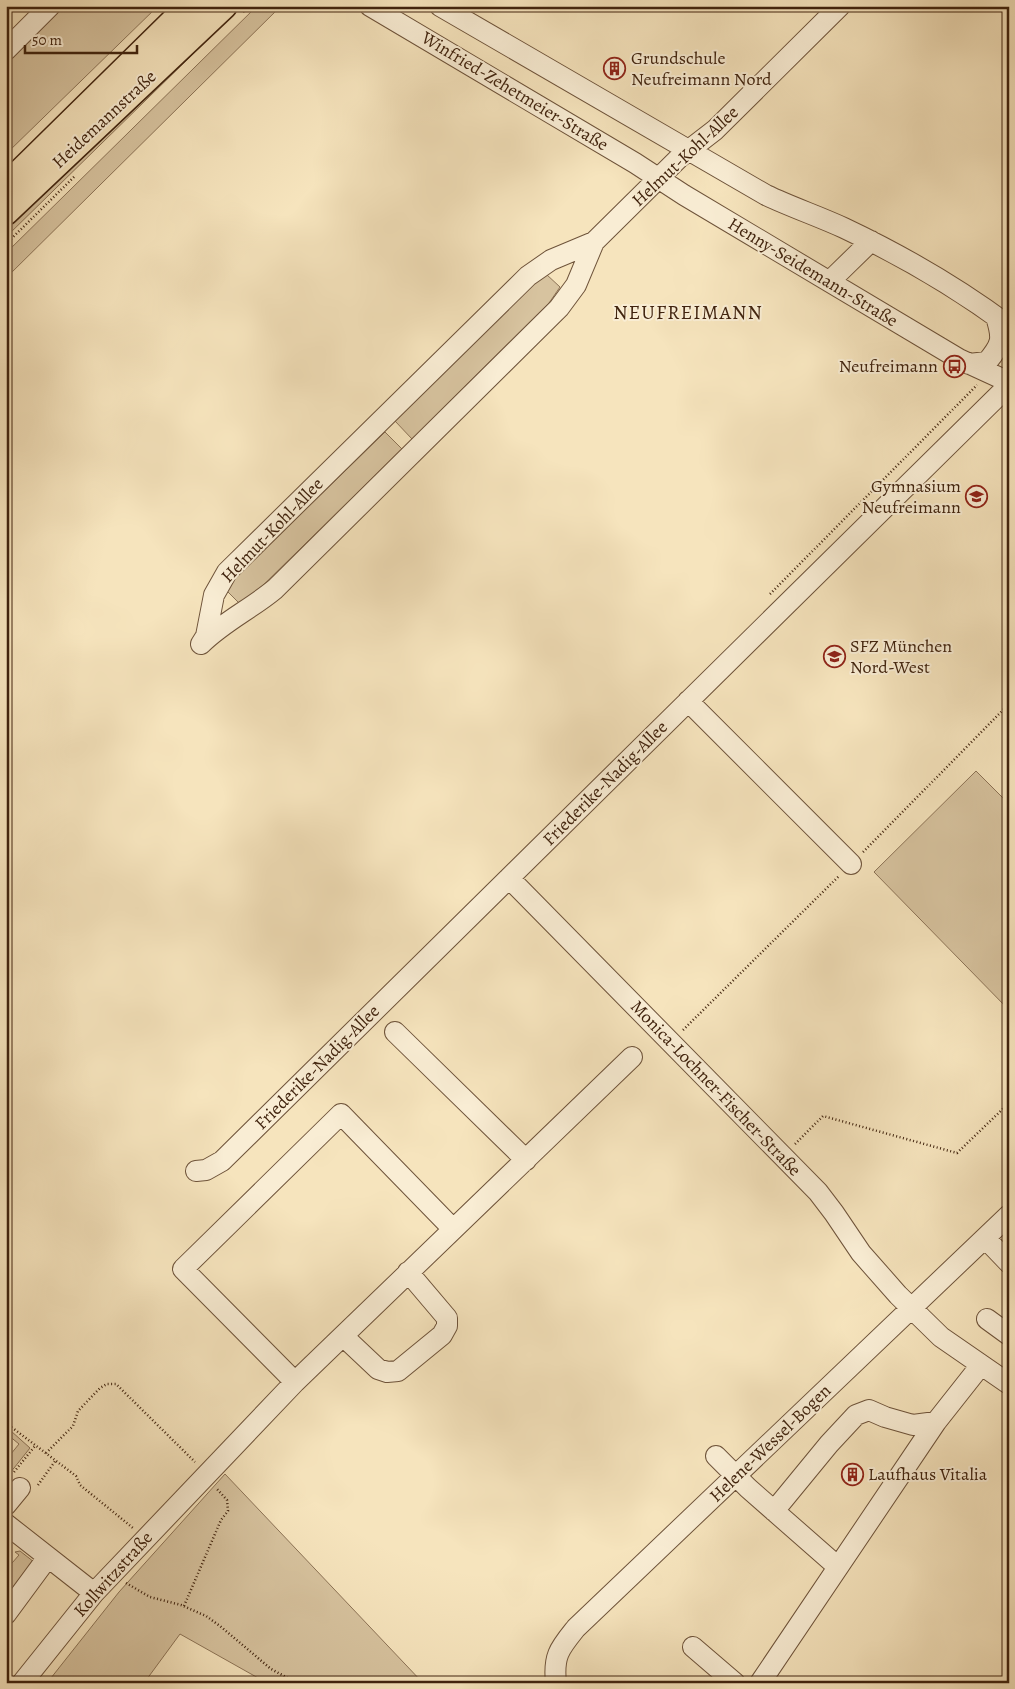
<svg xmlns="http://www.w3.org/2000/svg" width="1015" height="1689" viewBox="0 0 1015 1689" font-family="Alegreya,serif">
  <rect width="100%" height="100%" fill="#f6e4bd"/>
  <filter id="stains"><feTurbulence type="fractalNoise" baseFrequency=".004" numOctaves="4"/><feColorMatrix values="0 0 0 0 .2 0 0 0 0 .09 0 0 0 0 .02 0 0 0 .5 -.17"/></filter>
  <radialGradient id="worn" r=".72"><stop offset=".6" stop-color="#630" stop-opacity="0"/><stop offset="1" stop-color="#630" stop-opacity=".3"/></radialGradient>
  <path fill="#d7c39f" stroke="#8c7356" d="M 62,6 L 158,6 L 6,154 L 6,62 Z
    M 234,6 L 242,6 L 6,237 L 6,224 Z
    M 257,6 L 281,6 L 6,278 L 6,253 Z
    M 546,274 L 560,287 L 549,303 L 412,439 L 395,421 L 533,282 Z
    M 385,432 L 402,449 L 247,601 L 239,603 L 227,591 L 232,581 Z
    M 976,771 L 1009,804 L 1009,1010 L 874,872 Z
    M 11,1431 L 30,1448 L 6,1478 L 6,1460 L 19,1444 L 8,1435 Z
    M 225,1474 L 423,1683 L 267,1683 L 180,1634 L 144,1683 L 47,1683 L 119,1592 Z
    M 20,1551 L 34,1562 L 6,1607 L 6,1570 L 19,1555 L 15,1552 Z"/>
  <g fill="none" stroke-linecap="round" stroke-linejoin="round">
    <defs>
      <path id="minor" d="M 370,6 L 635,163 L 684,195 L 959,359 L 1009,382
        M 440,6 L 766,195 C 791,207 818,216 844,228 C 901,255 958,288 1009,326
        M 6,50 L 50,6
        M 830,281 L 871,241
        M 969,364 L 987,362 C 1002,344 1003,339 996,317
        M 201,644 C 223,622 251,609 275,589 L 559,308 L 576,285 L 594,242 L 680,157 L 715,130 L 840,6
        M 201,644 L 206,636 L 214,595 L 227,572 L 528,276 L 551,260 L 594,242
        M 688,701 L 851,864
        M 509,878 L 818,1192 L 834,1213 L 861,1253 L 898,1295 L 941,1337 L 1009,1384
        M 395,1032 L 526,1160
        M 196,1171 L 206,1170 L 222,1161 L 1009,385
        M 985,1238 L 1009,1263
        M 987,1319 L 1009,1335
        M 343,1336 L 378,1369 L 387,1372 L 398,1371 L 442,1335 L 447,1326 L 447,1318 L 408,1272
        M 295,1382 L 183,1269 L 341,1114 L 453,1229
        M 716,1456 L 748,1488 L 838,1567
        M 6,1505 L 20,1488
        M 774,1511 L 829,1444 L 856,1415 L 869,1410 L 885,1417 L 913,1425 L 936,1422
        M 6,1524 L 94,1593
        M 6,1614 L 48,1557
        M 693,1647 L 735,1683
        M 22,1683 L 94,1593 L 295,1382 L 632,1057
        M 556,1683 C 553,1655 560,1648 576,1628 L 1009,1215
        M 760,1683 L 936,1422 L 981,1365"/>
      <path id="major" d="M 6,186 L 189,6
        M 6,212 L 224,6"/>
    </defs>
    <use href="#minor" stroke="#6e533a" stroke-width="22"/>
    <use href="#major" stroke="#40230e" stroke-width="28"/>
    <path stroke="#40230e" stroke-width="2.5" stroke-dasharray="1 2.5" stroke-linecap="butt" d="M 243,12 L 249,6
      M 6,244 L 75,176
      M 770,594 L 977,385
      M 863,852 L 1009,704
      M 683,1030 L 839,876
      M 795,1144 L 823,1116 L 957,1153 L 1009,1103
      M 6,1423 L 76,1476 L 80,1485 L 133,1528
      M 46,1453 L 73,1426 L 78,1411 L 100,1388 L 107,1384 L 116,1384 L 195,1462
      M 14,1472 L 35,1446
      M 38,1485 L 56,1460
      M 126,1583 L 150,1597 L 181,1605 L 206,1616 L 220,1626 L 271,1669 L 297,1683
      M 184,1606 L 221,1520 L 228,1511 L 227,1500 L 217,1489"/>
    <use href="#minor" stroke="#f9edd4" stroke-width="20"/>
    <use href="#major" stroke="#f6e4bd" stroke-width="25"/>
  </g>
  <defs>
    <symbol id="building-ring" viewBox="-11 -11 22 22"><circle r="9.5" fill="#f9edd4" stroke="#8f2418" stroke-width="1.5"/><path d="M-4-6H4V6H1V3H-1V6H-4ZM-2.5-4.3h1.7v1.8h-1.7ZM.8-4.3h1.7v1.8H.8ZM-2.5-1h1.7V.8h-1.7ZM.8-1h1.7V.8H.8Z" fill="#8f2418"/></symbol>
    <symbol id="bus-ring" viewBox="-11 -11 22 22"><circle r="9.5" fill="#f9edd4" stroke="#8f2418" stroke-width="1.5"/><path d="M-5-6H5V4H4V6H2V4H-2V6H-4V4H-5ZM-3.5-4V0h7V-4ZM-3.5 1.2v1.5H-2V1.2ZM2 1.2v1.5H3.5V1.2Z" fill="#8f2418"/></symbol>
    <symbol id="school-ring" viewBox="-11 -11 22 22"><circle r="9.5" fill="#f9edd4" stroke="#8f2418" stroke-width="1.5"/><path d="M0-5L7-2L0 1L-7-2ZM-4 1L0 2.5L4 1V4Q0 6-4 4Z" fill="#8f2418"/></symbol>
  </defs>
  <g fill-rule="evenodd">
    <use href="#building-ring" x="602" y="56" width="25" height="25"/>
    <use href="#bus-ring" x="942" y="354" width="25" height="25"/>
    <use href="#school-ring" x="964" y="484" width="25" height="25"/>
    <use href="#school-ring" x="822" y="644" width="25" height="25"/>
    <use href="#building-ring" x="840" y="1462" width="25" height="25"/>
  </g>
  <g text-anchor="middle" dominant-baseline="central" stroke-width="4" stroke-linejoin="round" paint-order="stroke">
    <g font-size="18" fill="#40230e" stroke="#f9edd4" text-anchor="start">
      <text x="631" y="58">Grundschule<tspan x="631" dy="21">Neufreimann Nord</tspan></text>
      <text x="938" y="366" text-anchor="end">Neufreimann</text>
      <text x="961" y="486" text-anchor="end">Gymnasium<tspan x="961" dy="21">Neufreimann</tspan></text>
      <text x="850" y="646">SFZ München<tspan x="850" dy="21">Nord-West</tspan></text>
      <text x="868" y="1474">Laufhaus Vitalia</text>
    </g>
    <g font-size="18" fill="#40230e" stroke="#f9edd4">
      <text transform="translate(515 91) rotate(31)">Winfried-Zehetmeier-Straße</text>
      <text transform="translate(104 119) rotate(-43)">Heidemannstraße</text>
      <text transform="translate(685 156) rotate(-43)">Helmut-Kohl-Allee</text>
      <text transform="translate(813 272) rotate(31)">Henny-Seidemann-Straße</text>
      <text transform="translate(272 530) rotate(-46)">Helmut-Kohl-Allee</text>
      <text transform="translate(605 783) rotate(-45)">Friederike-Nadig-Allee</text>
      <text transform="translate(317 1067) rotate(-45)">Friederike-Nadig-Allee</text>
      <text transform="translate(716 1088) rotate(46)">Monica-Lochner-Fischer-Straße</text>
      <text transform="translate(770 1443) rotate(-44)">Helene-Wessel-Bogen</text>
      <text transform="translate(113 1574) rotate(-48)">Kollwitzstraße</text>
    </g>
    <g font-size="20" letter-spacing="1" fill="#40230e" stroke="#f9edd4">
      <text x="688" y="312">NEUFREIMANN</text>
    </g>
  </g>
  <rect width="1015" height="1689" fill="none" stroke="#f6e4bd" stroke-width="25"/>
  <rect x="8" y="8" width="1000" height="1674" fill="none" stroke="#40230e" stroke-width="2.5"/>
  <rect x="12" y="12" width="990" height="1664" fill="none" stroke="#40230e"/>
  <path d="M25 45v8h112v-8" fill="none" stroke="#40230e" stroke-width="2.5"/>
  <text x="32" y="45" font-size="15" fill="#40230e" stroke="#f9edd4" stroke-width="4" paint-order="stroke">50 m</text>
  <rect width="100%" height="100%" filter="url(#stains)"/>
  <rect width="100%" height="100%" fill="url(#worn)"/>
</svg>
